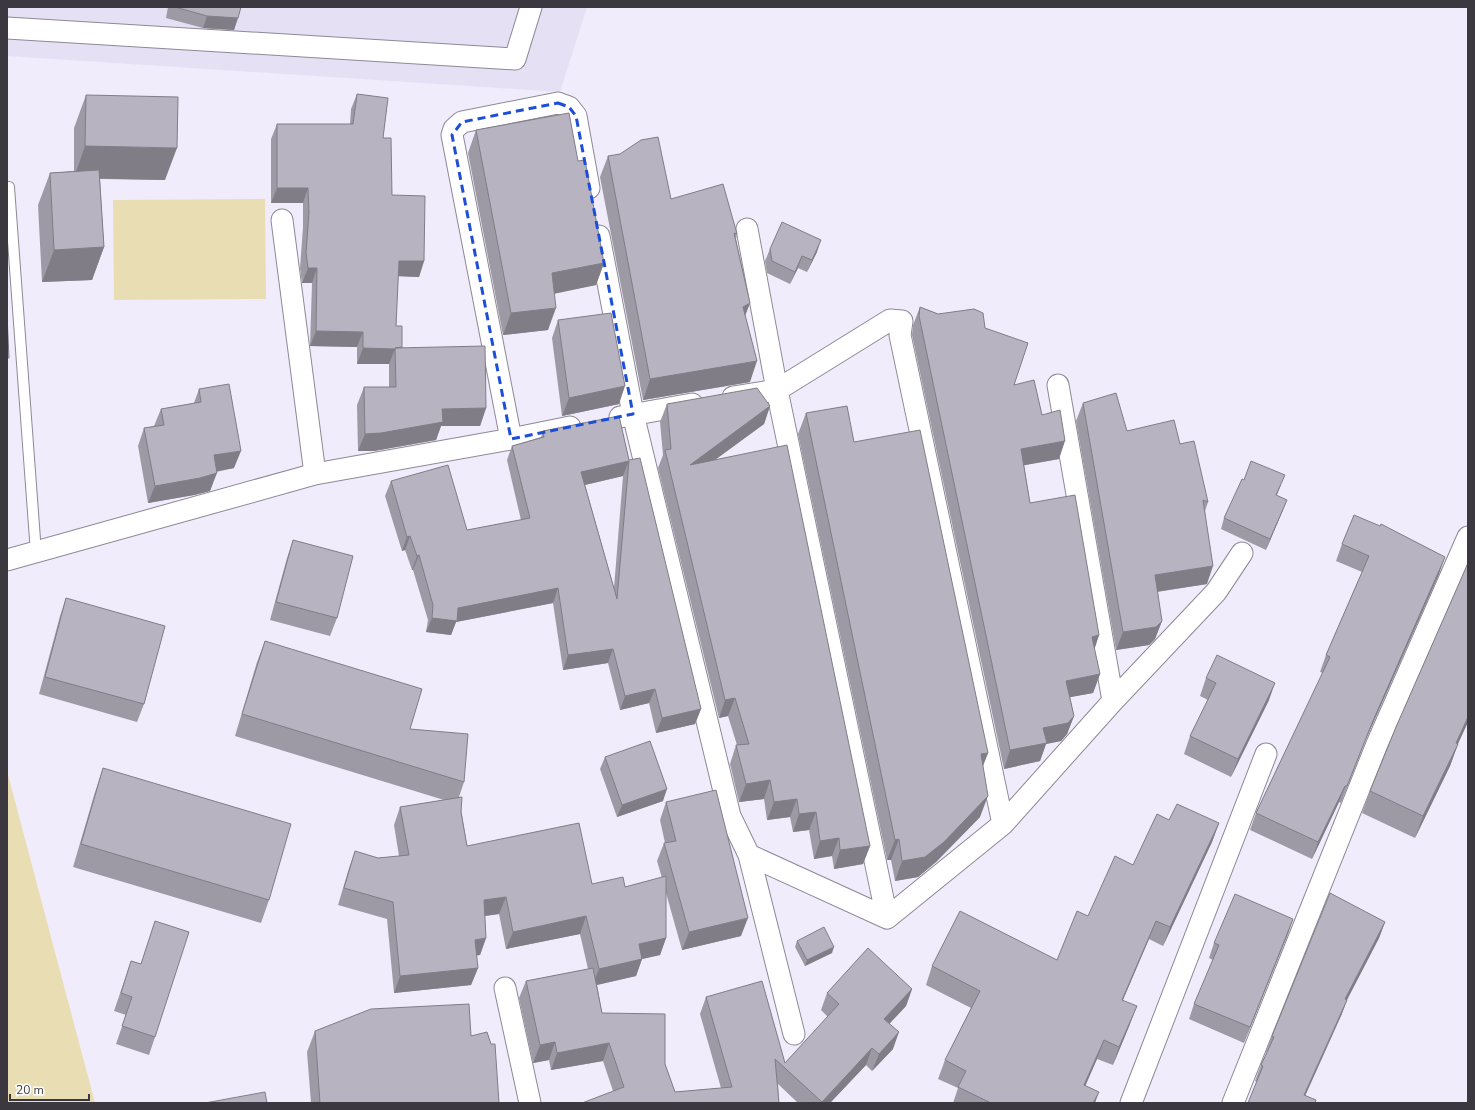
<svg xmlns="http://www.w3.org/2000/svg" width="1475" height="1110" viewBox="0 0 1475 1110" font-family="'Nunito Sans',sans-serif">
  <rect width="100%" height="100%" fill="#f1ecfb"/>
  <path fill="#e6e0f5" d="M 7,7 L 587,7 L 560,92 L 7,56 Z"/>
  <path fill="#e9deb3" d="M 265,199 L 266,299 L 114,300 L 113,200 Z
    M 7,771 L 95,1103 L 7,1103 Z"/>
  <g fill="none" stroke-linecap="round" stroke-linejoin="round">
    <defs>
      <path id="service" d="M 7,187 L 9,187 L 36,553"/>
      <path id="minor" d="M 7,28 L 515,59 L 531,7
        M 282,220 L 315,474
        M 747,229 L 777,390 L 887,918
        M 599,236 L 633,414 L 730,816 L 749,855 L 887,918 L 1003,824 L 1113,701 L 1216,592 L 1242,553
        M 1058,385 L 1113,701
        M 733,397 L 777,390 L 890,320 L 902,321 L 900,335 L 1003,824
        M 620,417 L 692,404
        M 511,439 L 452,135 L 454,129 L 462,122 L 558,103 L 569,107 L 576,116 L 589,188
        M 7,560 L 315,474 L 511,439 L 570,427
        M 749,855 L 794,1034
        M 505,988 L 530,1103
        M 1131,1103 L 1266,754
        M 1233,1103 L 1377,744 L 1468,537"/>
    </defs>
    <use href="#service" stroke="#8d8996" stroke-width="12"/>
    <use href="#minor" stroke="#8d8996" stroke-width="23"/>
    <use href="#service" stroke="#fff" stroke-width="10"/>
    <use href="#minor" stroke="#fff" stroke-width="21"/>
  </g>
  <path fill="#9d9aa6" fill-rule="evenodd" d="M 168,7 L 241,7 L 234,30 L 203,28 L 166,18 Z
    M 357,94 L 383,138 L 392,195 L 424,261 L 419,277 L 398,276 L 396,326 L 402,347 L 486,408 L 480,426 L 441,426 L 436,440 L 374,451 L 358,451 L 357,405 L 364,387 L 389,387 L 389,364 L 357,364 L 357,347 L 310,346 L 312,283 L 302,283 L 300,268 L 303,227 L 303,203 L 271,203 L 271,139 L 277,124 L 350,124 L 351,109 Z
    M 86,95 L 165,180 L 100,179 L 104,247 L 92,280 L 42,282 L 38,205 L 50,173 L 74,171 L 74,128 Z
    M 476,130 L 604,263 L 596,285 L 554,293 L 548,330 L 503,335 L 468,153 Z
    M 608,156 L 671,199 L 737,234 L 736,239 L 750,303 L 745,315 L 750,382 L 643,400 L 600,177 Z
    M 770,249 L 817,252 L 807,272 L 798,268 L 790,284 L 767,273 L 765,261 Z
    M 920,307 L 938,314 L 985,328 L 1014,385 L 1042,415 L 1059,459 L 1024,465 L 1030,503 L 1099,635 L 1094,649 L 1100,674 L 1093,693 L 1070,697 L 1074,716 L 1067,734 L 1061,741 L 1046,744 L 1040,761 L 1004,769 L 912,335 L 913,325 Z
    M 558,320 L 619,404 L 562,416 L 552,338 Z
    M 199,389 L 234,468 L 216,472 L 210,491 L 194,495 L 148,503 L 138,446 L 144,428 L 154,426 L 161,409 L 194,403 Z
    M 1083,403 L 1127,431 L 1180,444 L 1208,502 L 1205,511 L 1207,584 L 1157,592 L 1162,621 L 1155,639 L 1149,645 L 1116,650 L 1076,421 Z
    M 667,404 L 770,406 L 764,424 L 715,460 L 870,846 L 863,864 L 834,869 L 832,856 L 814,859 L 809,830 L 793,832 L 790,817 L 767,820 L 764,799 L 739,802 L 730,764 L 736,745 L 737,745 L 728,716 L 719,718 L 658,468 L 663,455 L 660,422 Z
    M 806,413 L 854,442 L 988,753 L 983,766 L 980,817 L 936,862 L 918,877 L 895,881 L 891,860 L 887,860 L 798,434 Z
    M 543,431 L 629,460 L 701,709 L 695,724 L 656,733 L 649,703 L 620,710 L 608,663 L 563,670 L 553,603 L 456,622 L 451,635 L 426,632 L 428,620 L 413,570 L 412,570 L 405,550 L 402,551 L 385,496 L 391,481 L 467,530 L 521,520 L 507,460 L 512,446 L 541,437 ZM 623,476 L 614,588 L 585,485 Z
    M 1244,480 L 1281,485 L 1277,495 L 1283,510 L 1266,550 L 1221,529 L 1224,518 Z
    M 293,540 L 337,618 L 330,636 L 270,620 L 287,558 Z
    M 1342,544 L 1439,574 L 1366,739 L 1341,803 L 1339,802 L 1312,859 L 1250,830 L 1256,813 L 1323,673 L 1320,672 L 1326,655 L 1362,572 L 1336,561 Z
    M 1468,563 L 1468,722 L 1458,744 L 1450,766 L 1415,838 L 1362,813 L 1370,791 Z
    M 66,598 L 144,704 L 137,722 L 39,694 L 60,616 Z
    M 265,641 L 410,729 L 464,782 L 459,797 L 467,846 L 592,884 L 625,887 L 662,878 L 657,861 L 664,843 L 665,843 L 660,820 L 666,802 L 741,936 L 682,950 L 666,893 L 666,938 L 660,955 L 642,959 L 636,976 L 597,985 L 602,1013 L 665,1064 L 675,1092 L 721,1088 L 700,1014 L 706,997 L 785,1063 L 828,1017 L 821,1010 L 827,993 L 912,989 L 906,1006 L 890,1023 L 893,1049 L 872,1071 L 866,1065 L 830,1103 L 798,1103 L 778,1084 L 779,1103 L 613,1091 L 603,1061 L 551,1070 L 549,1060 L 533,1063 L 519,998 L 526,981 L 588,969 L 580,934 L 506,949 L 499,914 L 485,916 L 486,938 L 480,955 L 476,955 L 478,968 L 471,985 L 394,993 L 387,919 L 338,905 L 349,868 L 355,851 L 378,858 L 399,856 L 394,825 L 400,807 L 444,800 L 235,736 L 257,662 Z
    M 1206,678 L 1269,700 L 1231,777 L 1184,754 L 1190,736 L 1208,700 L 1200,696 Z
    M 605,757 L 663,801 L 617,817 L 600,769 Z
    M 103,768 L 269,900 L 261,923 L 73,867 L 95,792 Z
    M 1169,820 L 1219,823 L 1212,842 L 1163,946 L 1149,939 L 1123,1000 L 1130,1024 L 1113,1065 L 1097,1059 L 1085,1085 L 1095,1103 L 953,1103 L 958,1088 L 938,1079 L 945,1060 L 971,1008 L 926,985 L 932,966 L 1057,960 L 1088,916 L 1133,865 Z
    M 1293,919 L 1244,1043 L 1189,1019 L 1194,1004 L 1213,960 L 1209,958 L 1214,943 Z
    M 155,921 L 155,1037 L 149,1055 L 116,1044 L 126,1015 L 114,1011 L 131,961 L 141,964 Z
    M 1385,922 L 1379,938 L 1347,1000 L 1341,1016 L 1257,1082 L 1255,1081 L 1261,1065 L 1267,1052 L 1266,1052 L 1272,1036 Z
    M 797,941 L 832,953 L 805,966 L 795,947 Z
    M 315,1031 L 471,1036 L 499,1103 L 311,1103 L 307,1052 Z"/>
  <path fill="#807d87" d="M 207,16 L 238,18 L 234,30 L 203,28 Z
    M 85,146 L 177,148 L 165,180 L 74,178 Z
    M 277,188 L 308,188 L 303,203 L 271,203 Z
    M 821,240 L 817,252 L 807,272 L 812,260 Z
    M 104,247 L 92,280 L 42,282 L 54,250 Z
    M 802,256 L 798,268 L 790,284 L 795,272 Z
    M 399,261 L 424,261 L 419,277 L 393,276 Z
    M 604,263 L 596,285 L 544,296 L 552,273 Z
    M 308,268 L 317,268 L 312,283 L 302,283 Z
    M 750,303 L 742,324 L 743,307 Z
    M 556,308 L 548,330 L 503,335 L 511,313 Z
    M 316,331 L 363,332 L 357,347 L 310,346 Z
    M 363,348 L 395,349 L 389,364 L 357,364 Z
    M 757,361 L 750,382 L 643,400 L 650,379 Z
    M 625,386 L 619,404 L 562,416 L 569,398 Z
    M 770,406 L 764,424 L 683,483 L 690,465 Z
    M 486,408 L 480,426 L 441,426 L 436,440 L 374,451 L 358,451 L 365,434 L 442,409 Z
    M 1065,441 L 1059,459 L 1015,467 L 1021,449 Z
    M 241,451 L 234,468 L 207,473 L 214,455 Z
    M 629,461 L 623,476 L 576,487 L 581,472 Z
    M 217,473 L 210,491 L 194,495 L 148,503 L 155,486 Z
    M 1287,500 L 1283,510 L 1266,550 L 1270,539 Z
    M 410,536 L 405,550 L 402,551 L 407,537 Z
    M 419,555 L 413,570 L 412,570 L 417,556 Z
    M 1445,557 L 1439,574 L 1366,739 L 1341,803 L 1372,723 Z
    M 1213,566 L 1207,584 L 1148,593 L 1155,575 Z
    M 558,588 L 553,603 L 456,622 L 451,635 L 426,632 L 432,618 L 458,608 Z
    M 1162,621 L 1155,639 L 1149,645 L 1116,650 L 1123,632 Z
    M 1099,635 L 1093,654 L 1092,637 Z
    M 613,649 L 608,663 L 563,670 L 568,655 Z
    M 1100,674 L 1093,693 L 1060,699 L 1066,681 Z
    M 1275,683 L 1269,700 L 1231,777 L 1238,759 Z
    M 655,689 L 649,703 L 620,710 L 625,696 Z
    M 735,698 L 728,716 L 719,718 L 725,700 Z
    M 701,709 L 695,724 L 656,733 L 662,718 Z
    M 1074,716 L 1067,734 L 1061,741 L 1046,744 L 1040,761 L 1004,769 L 1010,750 L 1043,728 Z
    M 1468,717 L 1468,722 L 1448,765 L 1456,743 Z
    M 1458,744 L 1450,766 L 1415,838 L 1423,816 Z
    M 988,753 L 980,773 L 981,754 Z
    M 770,780 L 764,799 L 739,802 L 746,784 Z
    M 1345,786 L 1339,802 L 1312,859 L 1318,842 Z
    M 667,789 L 663,801 L 617,817 L 622,805 Z
    M 988,796 L 980,817 L 936,862 L 918,877 L 895,881 L 902,861 Z
    M 797,799 L 790,817 L 767,820 L 774,802 Z
    M 816,812 L 809,830 L 793,832 L 799,814 Z
    M 1219,823 L 1212,842 L 1163,946 L 1170,927 Z
    M 839,838 L 832,856 L 814,859 L 820,841 Z
    M 899,839 L 891,860 L 887,860 L 895,840 Z
    M 870,846 L 863,864 L 834,869 L 840,850 Z
    M 506,897 L 499,914 L 477,917 L 484,900 Z
    M 586,916 L 580,934 L 506,949 L 513,932 Z
    M 748,918 L 741,936 L 682,950 L 689,932 Z
    M 1293,919 L 1288,934 L 1244,1043 L 1250,1027 Z
    M 1156,921 L 1149,939 L 1115,1018 L 1122,1000 Z
    M 1385,922 L 1379,938 L 1339,1015 L 1345,999 Z
    M 486,938 L 480,955 L 469,957 L 475,940 Z
    M 666,938 L 660,955 L 642,959 L 636,976 L 592,986 L 599,969 L 639,944 Z
    M 834,947 L 832,953 L 805,966 L 807,960 Z
    M 478,968 L 471,985 L 394,993 L 400,976 Z
    M 912,989 L 906,1006 L 878,1036 L 884,1019 Z
    M 1347,1000 L 1341,1016 L 1302,1103 L 1304,1095 Z
    M 1137,1006 L 1130,1024 L 1113,1065 L 1119,1047 Z
    M 899,1032 L 893,1049 L 872,1071 L 879,1054 Z
    M 1104,1040 L 1097,1059 L 1078,1103 L 1084,1085 Z
    M 555,1042 L 549,1060 L 533,1063 L 540,1045 Z
    M 609,1043 L 603,1061 L 551,1070 L 557,1053 Z
    M 872,1048 L 866,1065 L 830,1103 L 821,1103 Z
    M 1099,1092 L 1095,1103 L 1093,1103 Z"/>
  <path fill="#b7b3c1" stroke="#807d87" fill-rule="evenodd" d="M 175,7 L 241,7 L 238,18 L 207,16 Z
    M 357,94 L 388,98 L 383,138 L 391,138 L 392,195 L 425,196 L 424,261 L 399,261 L 396,326 L 402,326 L 402,347 L 395,348 L 395,349 L 363,348 L 363,332 L 316,331 L 317,268 L 308,268 L 306,253 L 309,212 L 308,188 L 277,188 L 277,124 L 353,124 Z
    M 86,95 L 178,97 L 177,148 L 85,146 Z
    M 569,113 L 578,161 L 585,160 L 604,263 L 552,273 L 556,308 L 511,313 L 476,130 Z
    M 658,137 L 671,199 L 723,184 L 737,234 L 734,233 L 750,303 L 743,307 L 757,361 L 650,379 L 608,156 L 620,154 L 641,140 Z
    M 99,170 L 104,247 L 54,250 L 50,173 Z
    M 782,222 L 821,240 L 812,260 L 802,256 L 795,272 L 772,261 L 770,249 Z
    M 920,307 L 938,314 L 974,309 L 983,313 L 985,328 L 1028,343 L 1014,385 L 1034,380 L 1042,415 L 1060,410 L 1065,441 L 1021,449 L 1030,503 L 1075,495 L 1099,635 L 1092,637 L 1100,674 L 1066,681 L 1074,716 L 1068,723 L 1043,728 L 1047,743 L 1010,750 L 919,316 Z
    M 611,313 L 625,386 L 569,398 L 558,320 Z
    M 7,315 L 9,358 L 7,358 Z
    M 485,346 L 486,408 L 442,409 L 443,422 L 381,433 L 365,434 L 364,387 L 396,387 L 395,348 Z
    M 229,384 L 241,451 L 214,455 L 217,473 L 200,478 L 155,486 L 144,428 L 164,425 L 161,409 L 201,402 L 199,389 Z
    M 757,388 L 770,406 L 690,465 L 787,445 L 870,846 L 840,850 L 839,838 L 820,841 L 816,812 L 799,814 L 797,799 L 774,802 L 770,780 L 746,784 L 736,745 L 749,744 L 735,698 L 725,700 L 665,450 L 671,449 L 667,404 Z
    M 1116,393 L 1127,431 L 1174,420 L 1180,444 L 1194,441 L 1208,502 L 1203,500 L 1213,566 L 1155,575 L 1162,621 L 1156,627 L 1123,632 L 1083,403 Z
    M 847,406 L 854,442 L 920,430 L 988,753 L 981,754 L 988,796 L 944,842 L 925,857 L 902,861 L 899,839 L 895,840 L 806,413 Z
    M 619,416 L 629,460 L 640,458 L 701,709 L 662,718 L 655,689 L 625,696 L 613,649 L 568,655 L 558,588 L 458,608 L 457,621 L 432,618 L 433,605 L 419,555 L 417,556 L 410,536 L 407,537 L 391,481 L 448,465 L 467,530 L 530,518 L 512,446 L 544,437 L 543,431 ZM 629,461 L 617,599 L 581,472 Z
    M 1251,461 L 1285,475 L 1276,495 L 1287,500 L 1270,539 L 1224,518 L 1242,479 L 1244,480 Z
    M 1354,515 L 1380,526 L 1381,524 L 1445,557 L 1372,723 L 1347,786 L 1345,786 L 1318,842 L 1256,813 L 1330,657 L 1326,655 L 1369,556 L 1342,544 Z
    M 293,540 L 353,556 L 337,618 L 276,602 Z
    M 1468,563 L 1468,717 L 1456,743 L 1458,744 L 1423,816 L 1370,791 L 1396,727 Z
    M 66,598 L 165,626 L 144,704 L 45,677 Z
    M 265,641 L 422,689 L 410,729 L 468,734 L 464,782 L 242,714 Z
    M 1217,655 L 1275,683 L 1238,759 L 1190,736 L 1216,683 L 1206,678 Z
    M 650,741 L 667,789 L 622,805 L 605,757 Z
    M 103,768 L 291,824 L 269,900 L 81,844 Z
    M 716,790 L 748,918 L 689,932 L 664,843 L 676,841 L 666,802 Z
    M 462,797 L 461,812 L 467,846 L 579,823 L 592,884 L 623,877 L 625,887 L 666,876 L 666,938 L 639,944 L 642,959 L 599,969 L 586,916 L 513,932 L 506,897 L 484,900 L 486,938 L 475,940 L 478,968 L 400,976 L 393,902 L 344,888 L 355,851 L 378,858 L 409,855 L 400,807 Z
    M 1177,804 L 1219,823 L 1170,927 L 1156,921 L 1122,1000 L 1137,1006 L 1119,1047 L 1104,1040 L 1084,1085 L 1099,1092 L 1093,1103 L 991,1103 L 958,1087 L 966,1071 L 945,1060 L 980,991 L 932,966 L 960,911 L 1057,960 L 1077,911 L 1088,916 L 1115,856 L 1133,865 L 1157,814 L 1169,820 Z
    M 1330,893 L 1385,922 L 1345,999 L 1347,1000 L 1304,1095 L 1316,1100 L 1315,1103 L 1248,1103 L 1263,1066 L 1261,1065 L 1274,1037 L 1272,1036 Z
    M 1235,894 L 1293,919 L 1250,1027 L 1194,1004 L 1219,945 L 1214,943 Z
    M 155,921 L 189,932 L 155,1037 L 122,1026 L 132,997 L 121,993 L 131,961 L 141,964 Z
    M 824,927 L 834,947 L 807,960 L 797,941 Z
    M 868,948 L 912,989 L 884,1019 L 899,1032 L 879,1054 L 872,1048 L 822,1102 L 775,1059 L 779,1103 L 582,1103 L 624,1087 L 609,1043 L 557,1053 L 555,1042 L 540,1045 L 526,981 L 593,968 L 602,1013 L 665,1014 L 665,1064 L 675,1092 L 732,1087 L 706,997 L 762,981 L 785,1063 L 839,1004 L 827,993 Z
    M 469,1004 L 471,1036 L 487,1032 L 491,1044 L 495,1044 L 499,1103 L 320,1103 L 315,1031 L 371,1009 Z
    M 265,1092 L 267,1103 L 205,1103 Z"/>
  <path fill="none" stroke="#1d4ed8" stroke-width="3" stroke-dasharray="8 5" stroke-linejoin="round" d="M 558,103 L 569,107 L 576,116 L 633,414 L 511,439 L 452,135 L 462,122 Z"/>
  <rect width="1475" height="1110" fill="none" stroke="#3b393f" stroke-width="16"/>
  <path d="M10 1094v6h79v-6" fill="none" stroke="#3b393f" stroke-width="2"/>
  <text x="16" y="1094" font-size="12" fill="#3b393f" stroke="#ffffff" stroke-width="3" paint-order="stroke">20 m</text>
</svg>
